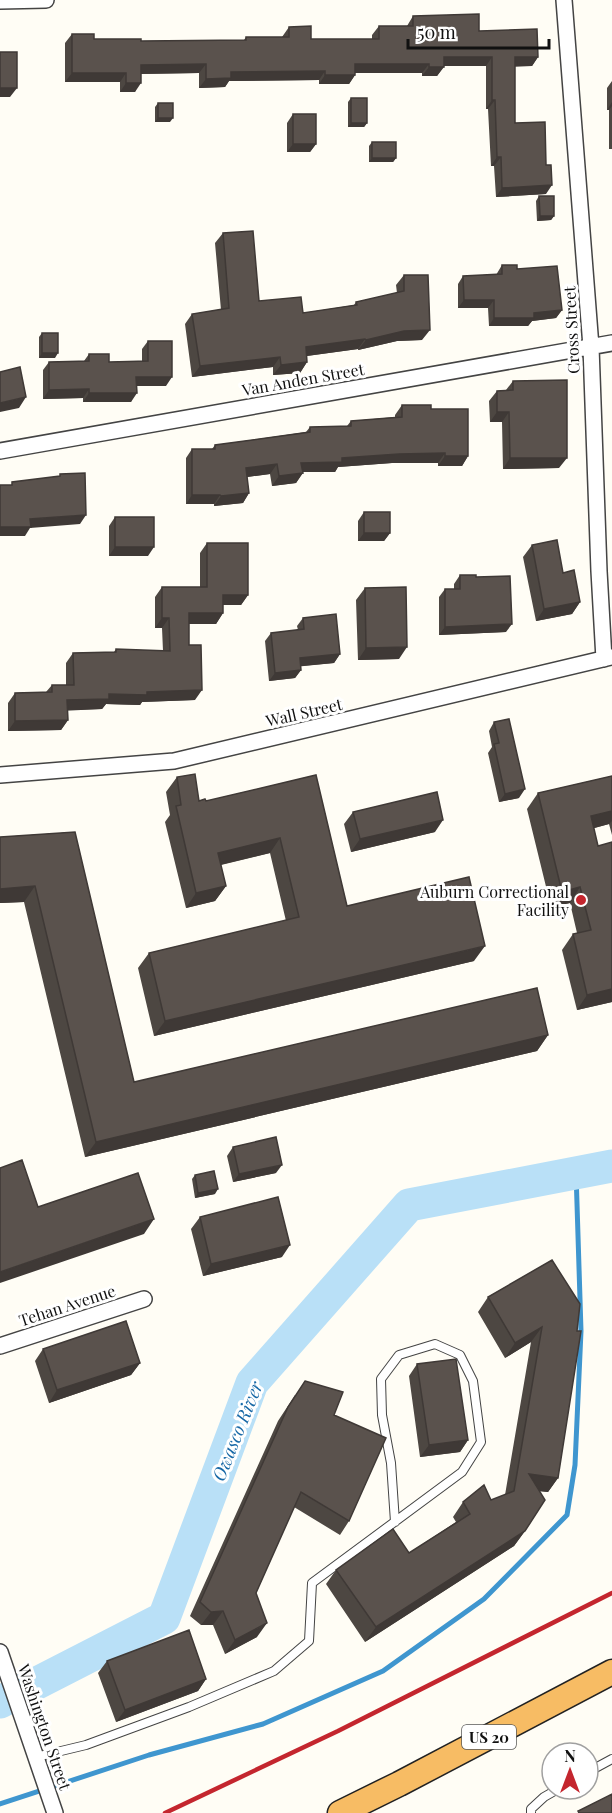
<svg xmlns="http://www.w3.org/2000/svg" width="612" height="1813" viewBox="0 0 612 1813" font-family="'Playfair Display',serif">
  <rect width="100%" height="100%" fill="#fffdf5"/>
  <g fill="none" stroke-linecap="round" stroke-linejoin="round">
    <path stroke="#3f96cf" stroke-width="5" d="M 0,1804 L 149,1755 L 263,1724 L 383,1671 L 484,1599 L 567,1515 L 575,1465 L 581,1331 L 576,1172"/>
    <path stroke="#b9e0f7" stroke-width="33" d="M 0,1702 L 164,1618 L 252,1383 L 409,1205 L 612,1166"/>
    <defs>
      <path id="service" d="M 36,1757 L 86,1745 L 189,1707 L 274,1671 L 309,1641 L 312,1583 L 462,1472 L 481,1442 L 473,1381 L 460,1355 L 435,1344 L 399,1355 L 381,1379 L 382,1415 L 391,1463 L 395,1522
        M 588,1772 L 612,1759
        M 531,1813 L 531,1809 L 544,1797 L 558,1789"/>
      <path id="minor" d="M 564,0 L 591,347 L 599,571 L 604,659
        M 0,1 L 46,0
        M 0,451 L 612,343
        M 0,775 L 174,761 L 611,657
        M 0,1346 L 144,1299
        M 0,1652 L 55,1813"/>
      <path id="trunk" d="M 340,1813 L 399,1784 L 612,1672"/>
    </defs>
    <use href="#service" stroke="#444" stroke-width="10"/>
    <use href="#minor" stroke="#444" stroke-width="18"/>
    <use href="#trunk" stroke="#222" stroke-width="27"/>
    <use href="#service" stroke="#fff" stroke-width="8"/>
    <use href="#minor" stroke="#fff" stroke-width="15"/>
    <use href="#trunk" stroke="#f7bc64" stroke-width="24"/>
    <path stroke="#c4262e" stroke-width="4.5" d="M 165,1813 L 338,1731 L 612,1593"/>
  </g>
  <path fill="#4d4742" d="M 413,16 L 479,31 L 538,57 L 532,66 L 515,66 L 515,123 L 546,194 L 496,197 L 494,166 L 491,166 L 488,109 L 486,109 L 486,66 L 444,66 L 437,76 L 422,76 L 422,73 L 355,73 L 355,75 L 349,84 L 319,84 L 319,80 L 229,81 L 225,87 L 199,88 L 199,73 L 141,74 L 135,92 L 120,92 L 120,82 L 65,82 L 65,43 L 72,34 L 94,39 L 141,41 L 244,40 L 246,37 L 282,37 L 289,27 L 311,39 L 372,39 L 372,35 L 379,26 L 407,26 Z
    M 612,81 L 612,149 L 609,149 L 609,110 L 607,110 L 607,88 Z
    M 351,98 L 367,123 L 364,127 L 348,127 L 348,102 Z
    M 158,103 L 170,122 L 155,122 L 155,107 Z
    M 293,114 L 316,144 L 310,152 L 287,152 L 287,123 Z
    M 372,142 L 396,158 L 393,162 L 369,162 L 369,146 Z
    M 539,196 L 554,216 L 551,220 L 537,221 L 536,201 Z
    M 223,233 L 259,301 L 303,313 L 354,305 L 356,302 L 397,293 L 396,285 L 404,275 L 422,340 L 397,341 L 358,350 L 358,349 L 307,356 L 307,362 L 300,373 L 273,375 L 273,367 L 192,377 L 185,324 L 192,314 L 221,310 L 215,243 Z
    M 502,265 L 517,269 L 562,310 L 556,318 L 532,321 L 528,326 L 489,326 L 488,308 L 458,308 L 458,284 L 463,276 L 496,275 Z
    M 42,333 L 55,358 L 39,358 L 39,337 Z
    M 148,341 L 166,386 L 137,386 L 131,402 L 83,402 L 83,398 L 43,399 L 43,370 L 49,362 L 84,361 L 89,354 L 109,362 L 142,361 L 142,349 Z
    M 513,381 L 559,468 L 503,469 L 502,422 L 490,422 L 489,401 L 497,391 L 506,390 Z
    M 402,405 L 431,409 L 468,456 L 462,466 L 438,466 L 438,463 L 392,463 L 338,467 L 335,472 L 303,472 L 296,483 L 272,486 L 270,474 L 247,477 L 249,493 L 243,503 L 214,506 L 214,504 L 186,504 L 186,458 L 192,449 L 212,449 L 215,445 L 306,432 L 310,427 L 347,426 L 351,421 L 395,417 L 395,415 Z
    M 364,512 L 390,533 L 384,541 L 358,541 L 358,521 Z
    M 115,517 L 148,556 L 109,556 L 109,526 Z
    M 207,543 L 248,595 L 241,605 L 223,605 L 223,613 L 216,624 L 189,624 L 189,645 L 195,700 L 142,702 L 140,705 L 106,704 L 102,709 L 68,710 L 68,720 L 61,730 L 8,731 L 8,703 L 15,693 L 46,692 L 52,685 L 66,685 L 66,663 L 73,653 L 114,652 L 116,649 L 163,651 L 162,628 L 155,628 L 155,597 L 162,587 L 200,587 L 200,553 Z
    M 532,545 L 563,573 L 580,602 L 572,614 L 536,621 L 523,557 Z
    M 460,575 L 476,577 L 506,632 L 439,635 L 439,597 L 445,589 L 454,589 L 454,584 Z
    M 365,588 L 399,659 L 358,660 L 356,600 Z
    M 303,618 L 340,654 L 334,663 L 301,666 L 301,670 L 295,678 L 269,681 L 265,641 L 271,633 L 298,630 L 297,626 Z
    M 494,722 L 519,798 L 499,802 L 488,753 L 492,747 L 489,731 Z
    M 316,775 L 347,906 L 474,961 L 154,1036 L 138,968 L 149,953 L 286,921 L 270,853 L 221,865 L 226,886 L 215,901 L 186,908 L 165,822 L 170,815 L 166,792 L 177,777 L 199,801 L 206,801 Z
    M 612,776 L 612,835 L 609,824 L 594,828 L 612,1002 L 577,1010 L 562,950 L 573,934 L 577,933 L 570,903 L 551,907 L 527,809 L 538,793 Z
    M 353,812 L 435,832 L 351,852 L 344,824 Z
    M 75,832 L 134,1082 L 548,1035 L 537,1051 L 85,1157 L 24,902 L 0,903 L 0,837 Z
    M 233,1147 L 276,1173 L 233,1182 L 227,1156 Z
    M 195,1175 L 215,1194 L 195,1198 L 192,1179 Z
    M 200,1217 L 282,1257 L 203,1276 L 191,1229 Z
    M 552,1260 L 558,1478 L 548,1492 L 539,1491 L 525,1531 L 514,1546 L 365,1642 L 326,1584 L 336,1570 L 409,1553 L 456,1522 L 453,1517 L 463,1502 L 491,1500 L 505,1495 L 531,1342 L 505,1358 L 478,1312 L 488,1297 Z
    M 43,1349 L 140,1363 L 131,1375 L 49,1403 L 35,1361 Z
    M 417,1364 L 468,1440 L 460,1452 L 420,1457 L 409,1376 Z
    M 295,1395 L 334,1415 L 349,1521 L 340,1535 L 294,1507 L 256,1593 L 257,1637 L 225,1654 L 213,1625 L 201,1625 L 190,1616 L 278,1421 Z
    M 107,1661 L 206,1679 L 198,1691 L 116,1722 L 98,1673 Z"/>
  <path fill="#3f3936" d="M 444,57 L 492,57 L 486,66 L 437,66 Z
    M 515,57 L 538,57 L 532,66 L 509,67 Z
    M 206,64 L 199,73 L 135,74 L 141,65 Z
    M 355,64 L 429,64 L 422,73 L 349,73 Z
    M 429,67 L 444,67 L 437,76 L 422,76 Z
    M 325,71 L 319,80 L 229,81 L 225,87 L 199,88 L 206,79 L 231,72 Z
    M 72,73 L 126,73 L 120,82 L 65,82 Z
    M 325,75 L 355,75 L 349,84 L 319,84 Z
    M 126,83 L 141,83 L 135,92 L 120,92 Z
    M 0,88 L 17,88 L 10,97 L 0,97 Z
    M 492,100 L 495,100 L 488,109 L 486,109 Z
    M 612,102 L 612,106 L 609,110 L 607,110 Z
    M 158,118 L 173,118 L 170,122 L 155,122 Z
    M 351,123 L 367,123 L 364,127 L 348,127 Z
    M 293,144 L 316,144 L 310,152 L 287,152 Z
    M 497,157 L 501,157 L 494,166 L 491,166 Z
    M 372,158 L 396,158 L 393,162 L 369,162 Z
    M 552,185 L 546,194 L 496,197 L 502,188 Z
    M 540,216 L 554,216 L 551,220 L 537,221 Z
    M 464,300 L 494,300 L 488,308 L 458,308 Z
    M 562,310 L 556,318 L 532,321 L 528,326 L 489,326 L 494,318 Z
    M 430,330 L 422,340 L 397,341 L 358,350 L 366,340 L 404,331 Z
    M 365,339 L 358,349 L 299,357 L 306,347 Z
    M 42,353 L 58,353 L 55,358 L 39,358 Z
    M 280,357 L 273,367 L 192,377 L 200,366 Z
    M 307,362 L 300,373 L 273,375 L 281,365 Z
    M 136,377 L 172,377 L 166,386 L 131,386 Z
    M 89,389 L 83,398 L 43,399 L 49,390 Z
    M 89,393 L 137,393 L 131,402 L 83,402 Z
    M 26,397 L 19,408 L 0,412 L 0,403 Z
    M 497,412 L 509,412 L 502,422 L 490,422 Z
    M 445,453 L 438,463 L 392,463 L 338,467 L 335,472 L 294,472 L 301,463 L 342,458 L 399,454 Z
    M 445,456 L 468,456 L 462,466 L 438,466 Z
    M 510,458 L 567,458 L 559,468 L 503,469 Z
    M 277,464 L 270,474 L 240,478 L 246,468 Z
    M 303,473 L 296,483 L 272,486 L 279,476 Z
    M 249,493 L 243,503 L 214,506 L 221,496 Z
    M 192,495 L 220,495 L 214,504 L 186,504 Z
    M 86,515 L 80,524 L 30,528 L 25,536 L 0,536 L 0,527 L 30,519 Z
    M 364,533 L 390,533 L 384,541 L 358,541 Z
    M 115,547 L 154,547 L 148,556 L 109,556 Z
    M 223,595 L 248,595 L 241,605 L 216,605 Z
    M 580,602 L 572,614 L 536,621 L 544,609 Z
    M 189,613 L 223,613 L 216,624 L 182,624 Z
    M 162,618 L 169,618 L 162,628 L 155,628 Z
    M 512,624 L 506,632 L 439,635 L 445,627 Z
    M 407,647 L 399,659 L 358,660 L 366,648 Z
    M 340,654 L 334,663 L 294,667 L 300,658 Z
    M 301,670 L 295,678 L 269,681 L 275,673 Z
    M 202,690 L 195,700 L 142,702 L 140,705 L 106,704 L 102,709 L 60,711 L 67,700 L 109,694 L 147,692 Z
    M 68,720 L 61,730 L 8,731 L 15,721 Z
    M 525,789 L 519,798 L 499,802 L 505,794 Z
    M 612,811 L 612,821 L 609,824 L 580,832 L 591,816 Z
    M 443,820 L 435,832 L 351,852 L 360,839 Z
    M 280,838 L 270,853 L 207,868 L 218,853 Z
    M 35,886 L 24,902 L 0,903 L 0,889 Z
    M 226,886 L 215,901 L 186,908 L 196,893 Z
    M 580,887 L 570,903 L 551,907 L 562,892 Z
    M 485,946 L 474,961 L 154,1036 L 165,1021 Z
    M 612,989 L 612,1002 L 577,1010 L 587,995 Z
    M 548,1035 L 537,1051 L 85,1157 L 96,1142 Z
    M 282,1165 L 276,1173 L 233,1182 L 239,1174 Z
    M 218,1189 L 215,1194 L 195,1198 L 198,1193 Z
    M 154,1219 L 144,1234 L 0,1283 L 0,1272 Z
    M 290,1245 L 282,1257 L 203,1276 L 211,1264 Z
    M 542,1327 L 531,1342 L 505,1358 L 515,1343 Z
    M 140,1363 L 131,1375 L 49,1403 L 57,1390 Z
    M 468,1440 L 460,1452 L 420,1457 L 429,1445 Z
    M 529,1474 L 558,1478 L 548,1492 L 519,1489 Z
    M 525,1531 L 514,1546 L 365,1642 L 376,1627 Z
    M 223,1611 L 213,1625 L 201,1625 L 211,1612 Z
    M 267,1623 L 257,1637 L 225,1654 L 235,1640 Z
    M 206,1679 L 198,1691 L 116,1722 L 125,1710 Z"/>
  <path fill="#5a524d" stroke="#3f3936" stroke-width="1.5" d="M 479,14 L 479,31 L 537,29 L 538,57 L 515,57 L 515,123 L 545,122 L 546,165 L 551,165 L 552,185 L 502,188 L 501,157 L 497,157 L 495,100 L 492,100 L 492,57 L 444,57 L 444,67 L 429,67 L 429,64 L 355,64 L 355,75 L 325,75 L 325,71 L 231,72 L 231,78 L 206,79 L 206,64 L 141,65 L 141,83 L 126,83 L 126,73 L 72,73 L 72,34 L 94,34 L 94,39 L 141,39 L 141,41 L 246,40 L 246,37 L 289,37 L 289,27 L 311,26 L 311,39 L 379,39 L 379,26 L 413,26 L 413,16 Z
    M 0,52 L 17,52 L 17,88 L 0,88 Z
    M 351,98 L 367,98 L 367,123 L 351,123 Z
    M 158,103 L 173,103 L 173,118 L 158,118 Z
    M 293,114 L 316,114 L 316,144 L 293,144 Z
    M 372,142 L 396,142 L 396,158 L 372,158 Z
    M 539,196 L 554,196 L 554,216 L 540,216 Z
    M 253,231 L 259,301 L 301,297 L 303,313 L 357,305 L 356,302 L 404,291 L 404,275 L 428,275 L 430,330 L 404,331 L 366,340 L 365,339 L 306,347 L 307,362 L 281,365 L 280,357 L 200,366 L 192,314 L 229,308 L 223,233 Z
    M 502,265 L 517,265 L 517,269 L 557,266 L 562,310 L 534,313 L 534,318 L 494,318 L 494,300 L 464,300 L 463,276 L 502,274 Z
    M 42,333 L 58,333 L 58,353 L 42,353 Z
    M 148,341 L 172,341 L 172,377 L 136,377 L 137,393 L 89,393 L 89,389 L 49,390 L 49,362 L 89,361 L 89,354 L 109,354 L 109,362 L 148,361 Z
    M 20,367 L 26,397 L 0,403 L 0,372 Z
    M 567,380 L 567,458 L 510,458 L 509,412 L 497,412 L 497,391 L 513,390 L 513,381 Z
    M 402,405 L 431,405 L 431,409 L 468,409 L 468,456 L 445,456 L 445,453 L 399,454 L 342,458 L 342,462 L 301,463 L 303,473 L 279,476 L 277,464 L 246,468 L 249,493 L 221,496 L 220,495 L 192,495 L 192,449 L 215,449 L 215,445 L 310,432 L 310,427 L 351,426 L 351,421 L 402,417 Z
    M 85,473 L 86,515 L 30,519 L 31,527 L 0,527 L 0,485 L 12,485 L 12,482 L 60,476 L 60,474 Z
    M 364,512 L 390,512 L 390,533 L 364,533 Z
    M 115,517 L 154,517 L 154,547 L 115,547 Z
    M 557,540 L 563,573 L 574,570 L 580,602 L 544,609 L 532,545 Z
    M 207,543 L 248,543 L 248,595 L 223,595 L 223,613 L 189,613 L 189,645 L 201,645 L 202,690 L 147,692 L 147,695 L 109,694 L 109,699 L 67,700 L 68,720 L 15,721 L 15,693 L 52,692 L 52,685 L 74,685 L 73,653 L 116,652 L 116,649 L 170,651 L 169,618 L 162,618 L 162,587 L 207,587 Z
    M 460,575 L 476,575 L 476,577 L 510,576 L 512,624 L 445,627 L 445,589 L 460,589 Z
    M 406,587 L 407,647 L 366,648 L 365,588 Z
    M 336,614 L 340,654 L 300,658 L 301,670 L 275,673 L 271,633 L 304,629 L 303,618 Z
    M 509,719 L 525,789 L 505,794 L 494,744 L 499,743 L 494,722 Z
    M 195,774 L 199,801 L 205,799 L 206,801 L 316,775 L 347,906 L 469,877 L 485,946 L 165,1021 L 149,953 L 299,917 L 280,838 L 218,853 L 226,886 L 196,893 L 176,806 L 181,805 L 177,777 Z
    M 612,776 L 612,811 L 591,816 L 598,846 L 612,842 L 612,989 L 587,995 L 573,934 L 591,930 L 580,887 L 562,892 L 538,793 Z
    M 437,792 L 443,820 L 360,839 L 353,812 Z
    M 75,832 L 134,1082 L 537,988 L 548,1035 L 96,1142 L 35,886 L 0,889 L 0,837 Z
    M 276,1137 L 282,1165 L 239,1174 L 233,1147 Z
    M 22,1160 L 38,1207 L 138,1173 L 154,1219 L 0,1272 L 0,1168 Z
    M 214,1171 L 218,1189 L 198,1193 L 195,1175 Z
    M 278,1197 L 290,1245 L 211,1264 L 200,1217 Z
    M 552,1260 L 580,1304 L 577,1331 L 581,1331 L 558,1478 L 529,1474 L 545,1500 L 525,1531 L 376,1627 L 336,1570 L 393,1529 L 409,1553 L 470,1514 L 463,1502 L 484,1485 L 491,1500 L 514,1491 L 542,1327 L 515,1343 L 488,1297 Z
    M 126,1321 L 140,1363 L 57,1390 L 43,1349 Z
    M 456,1359 L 468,1440 L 429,1445 L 417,1364 Z
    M 305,1381 L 343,1392 L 334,1415 L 386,1438 L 349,1521 L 301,1492 L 256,1593 L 267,1623 L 235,1640 L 223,1611 L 211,1612 L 200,1602 L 288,1407 Z
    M 189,1630 L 206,1679 L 125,1710 L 107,1661 Z
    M 612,1794 L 612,1813 L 579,1813 L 578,1811 Z"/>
  <circle fill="#c4262e" stroke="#fff" stroke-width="2" cx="581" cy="900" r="6"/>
  <g text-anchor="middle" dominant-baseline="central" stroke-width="6" stroke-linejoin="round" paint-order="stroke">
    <rect fill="#fff" stroke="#585858" stroke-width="1.5" x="462" y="1725" width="54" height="24" rx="4.5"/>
    <g font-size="15" font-weight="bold" fill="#111">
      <text x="489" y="1737">US 20</text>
    </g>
    <g font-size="16" fill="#111" stroke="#fff">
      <text transform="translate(571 330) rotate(-93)">Cross Street</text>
      <text transform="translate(303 379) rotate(-10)">Van Anden Street</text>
      <text transform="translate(304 712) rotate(-13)">Wall Street</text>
      <text transform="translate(67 1305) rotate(-18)">Tehan Avenue</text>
      <text transform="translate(45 1727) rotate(71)">Washington Street</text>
    </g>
    <g font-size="16" fill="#111" stroke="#fff" text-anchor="end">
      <text x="569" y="891">Auburn Correctional<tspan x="569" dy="18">Facility</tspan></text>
    </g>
    <g font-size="18" font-style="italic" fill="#1768a6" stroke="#fff">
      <text transform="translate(237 1431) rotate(-68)">Owasco River</text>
    </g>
  </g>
  <g transform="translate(570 1771)"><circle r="28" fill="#ffffff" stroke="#a0a0a0" stroke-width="1.5"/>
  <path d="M0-4.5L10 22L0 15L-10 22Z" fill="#c4262e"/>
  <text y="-9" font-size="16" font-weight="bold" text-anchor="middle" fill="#111111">N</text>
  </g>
  <path d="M408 39v9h141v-9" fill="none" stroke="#111111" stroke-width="3"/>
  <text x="417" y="39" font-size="18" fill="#111111" stroke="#ffffff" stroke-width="4.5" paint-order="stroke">50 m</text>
</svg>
